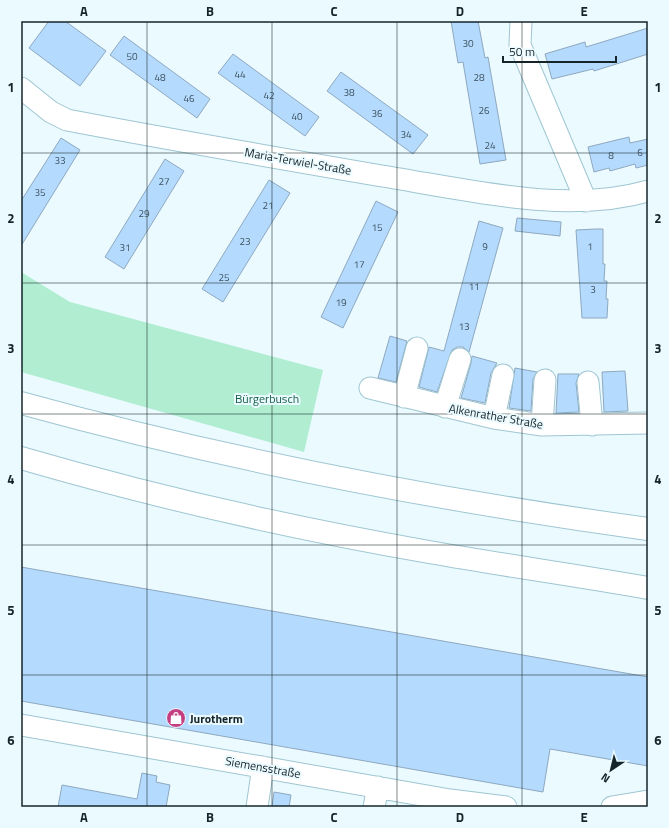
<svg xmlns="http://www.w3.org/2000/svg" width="669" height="828" viewBox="0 0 669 828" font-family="'Titillium Web',sans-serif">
  <rect width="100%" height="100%" fill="#eafaff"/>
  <path fill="#b0edd1" d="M 21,272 L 70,302 L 323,370 L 304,452 L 21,372 Z"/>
  <path fill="#b4dafd" stroke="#8ea8bf" d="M 49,21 L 65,21 L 106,51 L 80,86 L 29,48 Z
    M 451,21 L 478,21 L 485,58 L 488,57 L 506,160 L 480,164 L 463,62 L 458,63 Z
    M 648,28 L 648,54 L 594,71 L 593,69 L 552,79 L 545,54 L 585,42 L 586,47 Z
    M 124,36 L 210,99 L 197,118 L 110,55 Z
    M 233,54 L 319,117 L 305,136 L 218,73 Z
    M 341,72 L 428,135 L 413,154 L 327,91 Z
    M 629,137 L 630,143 L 648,139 L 648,165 L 636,168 L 635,164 L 610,171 L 609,168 L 594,172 L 588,147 Z
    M 61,138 L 80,150 L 21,246 L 21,201 Z
    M 165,159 L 184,171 L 124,269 L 105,257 Z
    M 269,180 L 290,193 L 223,302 L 202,289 Z
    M 376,201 L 398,212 L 343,328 L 321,317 Z
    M 517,218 L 561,222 L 560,236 L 515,231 Z
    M 479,221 L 503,228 L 469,352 L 463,347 L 457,347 L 452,350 L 437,392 L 419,387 L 429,347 L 444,351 Z
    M 596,229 L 603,229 L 603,264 L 605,264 L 604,281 L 607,281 L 606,299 L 608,299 L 607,318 L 582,318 L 576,230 Z
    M 390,336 L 407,341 L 396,382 L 378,378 Z
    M 472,356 L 497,363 L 491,373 L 485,403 L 461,398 L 471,363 Z
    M 515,368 L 537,372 L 533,379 L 531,411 L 509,408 Z
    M 625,371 L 628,411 L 604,412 L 602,372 Z
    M 558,374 L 579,374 L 576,383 L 579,412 L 556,413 Z
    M 21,567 L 648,677 L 648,766 L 550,749 L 543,792 L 21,701 Z
    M 142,773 L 157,776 L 156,782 L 170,785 L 166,807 L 58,807 L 62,785 L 137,799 Z
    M 274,792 L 291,795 L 289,807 L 272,807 Z"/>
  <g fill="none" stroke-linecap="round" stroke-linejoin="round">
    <defs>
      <path id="minor" d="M 521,21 L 520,45 L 586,201
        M 21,88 L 51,112 L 67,120 C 172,140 277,158 382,176 C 465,189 565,215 648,191
        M 588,382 L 592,425
        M 370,388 L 494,418 L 542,425 L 648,423
        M 404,397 L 417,348
        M 445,407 L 460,359
        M 494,418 L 503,375
        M 542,425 L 545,380
        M 21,725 L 450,800 L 506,807
        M 257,807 L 263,767
        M 374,807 L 378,787
        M 612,807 L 648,801"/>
      <path id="highway" d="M 21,403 C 227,460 437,500 648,529
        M 21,458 C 155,497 292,528 429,552 C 502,565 575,575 648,588"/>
    </defs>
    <use href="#minor" stroke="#9fc6d2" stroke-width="23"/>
    <use href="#highway" stroke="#9fc6d2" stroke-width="24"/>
    <use href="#minor" stroke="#fff" stroke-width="21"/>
    <use href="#highway" stroke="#fff" stroke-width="22"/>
  </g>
  <path fill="none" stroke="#152429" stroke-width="1" stroke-opacity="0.55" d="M 147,21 L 147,807M 272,21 L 272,807M 397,21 L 397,807M 522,21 L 522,807M 21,153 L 648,153M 21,283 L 648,283M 21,414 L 648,414M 21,545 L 648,545M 21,675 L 648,675"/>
  <defs>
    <symbol id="shop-disc" viewBox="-11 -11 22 22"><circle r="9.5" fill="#c43f82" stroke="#eafaff"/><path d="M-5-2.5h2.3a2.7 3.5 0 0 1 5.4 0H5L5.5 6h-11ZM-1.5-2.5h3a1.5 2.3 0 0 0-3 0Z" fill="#fff"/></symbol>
  </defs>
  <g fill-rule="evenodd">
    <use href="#shop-disc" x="165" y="707" width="22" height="22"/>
  </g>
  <g text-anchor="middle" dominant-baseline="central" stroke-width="4" stroke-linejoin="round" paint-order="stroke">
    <g font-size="10" fill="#3d525e">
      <text x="468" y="43">30</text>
      <text x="132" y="56">50</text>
      <text x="240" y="74">44</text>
      <text x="160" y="77">48</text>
      <text x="479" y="77">28</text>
      <text x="349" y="92">38</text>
      <text x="269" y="95">42</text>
      <text x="189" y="98">46</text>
      <text x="484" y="110">26</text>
      <text x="377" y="113">36</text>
      <text x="297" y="116">40</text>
      <text x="406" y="134">34</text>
      <text x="490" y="145">24</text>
      <text x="640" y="152">6</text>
      <text x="611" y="155">8</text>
      <text x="60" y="160">33</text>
      <text x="164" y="181">27</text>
      <text x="40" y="192">35</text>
      <text x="268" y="205">21</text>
      <text x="144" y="213">29</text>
      <text x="377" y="227">15</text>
      <text x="245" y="241">23</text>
      <text x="485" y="246">9</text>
      <text x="590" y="246">1</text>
      <text x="125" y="247">31</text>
      <text x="359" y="264">17</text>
      <text x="224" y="277">25</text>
      <text x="474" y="286">11</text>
      <text x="593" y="289">3</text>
      <text x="341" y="302">19</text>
      <text x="464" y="326">13</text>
    </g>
    <g font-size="12" fill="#152429" stroke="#eafaff">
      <text transform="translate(298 161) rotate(10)">Maria-Terwiel-Straße</text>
      <text transform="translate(496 416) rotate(10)">Alkenrather Straße</text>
      <text transform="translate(263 767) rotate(10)">Siemensstraße</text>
    </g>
    <g font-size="12" fill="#175e45" stroke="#eafaff">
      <text x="267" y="398">Bürgerbusch</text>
    </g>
    <g font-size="12" font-weight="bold" fill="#152429" stroke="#eafaff" text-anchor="start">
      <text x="190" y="718">Jurotherm</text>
    </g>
  </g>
  <rect width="669" height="828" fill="none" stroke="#eafaff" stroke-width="44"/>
  <g transform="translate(611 770) rotate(215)" stroke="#eafaff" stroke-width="3" paint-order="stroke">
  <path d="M0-3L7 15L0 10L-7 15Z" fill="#152429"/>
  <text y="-6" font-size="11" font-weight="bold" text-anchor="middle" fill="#152429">N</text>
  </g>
  <path d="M503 56v6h113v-6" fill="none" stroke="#152429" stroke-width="2"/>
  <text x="509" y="56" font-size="12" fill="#152429" stroke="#eafaff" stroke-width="3" paint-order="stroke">50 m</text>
  <rect x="22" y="22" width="625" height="784" fill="none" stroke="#152429" stroke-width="1.5"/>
  <g font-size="13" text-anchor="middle" font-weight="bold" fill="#152429">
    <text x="84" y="16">A</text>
    <text x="210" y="16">B</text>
    <text x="334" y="16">C</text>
    <text x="460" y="16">D</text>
    <text x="584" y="16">E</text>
    <text x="11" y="92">1</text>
    <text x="658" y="92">1</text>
    <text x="11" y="223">2</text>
    <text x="658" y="223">2</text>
    <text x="11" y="353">3</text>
    <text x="658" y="353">3</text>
    <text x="11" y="484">4</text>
    <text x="658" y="484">4</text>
    <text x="11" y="615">5</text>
    <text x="658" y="615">5</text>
    <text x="11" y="745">6</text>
    <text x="658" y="745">6</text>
    <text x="84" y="822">A</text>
    <text x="210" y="822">B</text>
    <text x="334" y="822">C</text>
    <text x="460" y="822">D</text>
    <text x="584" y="822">E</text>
  </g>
</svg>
